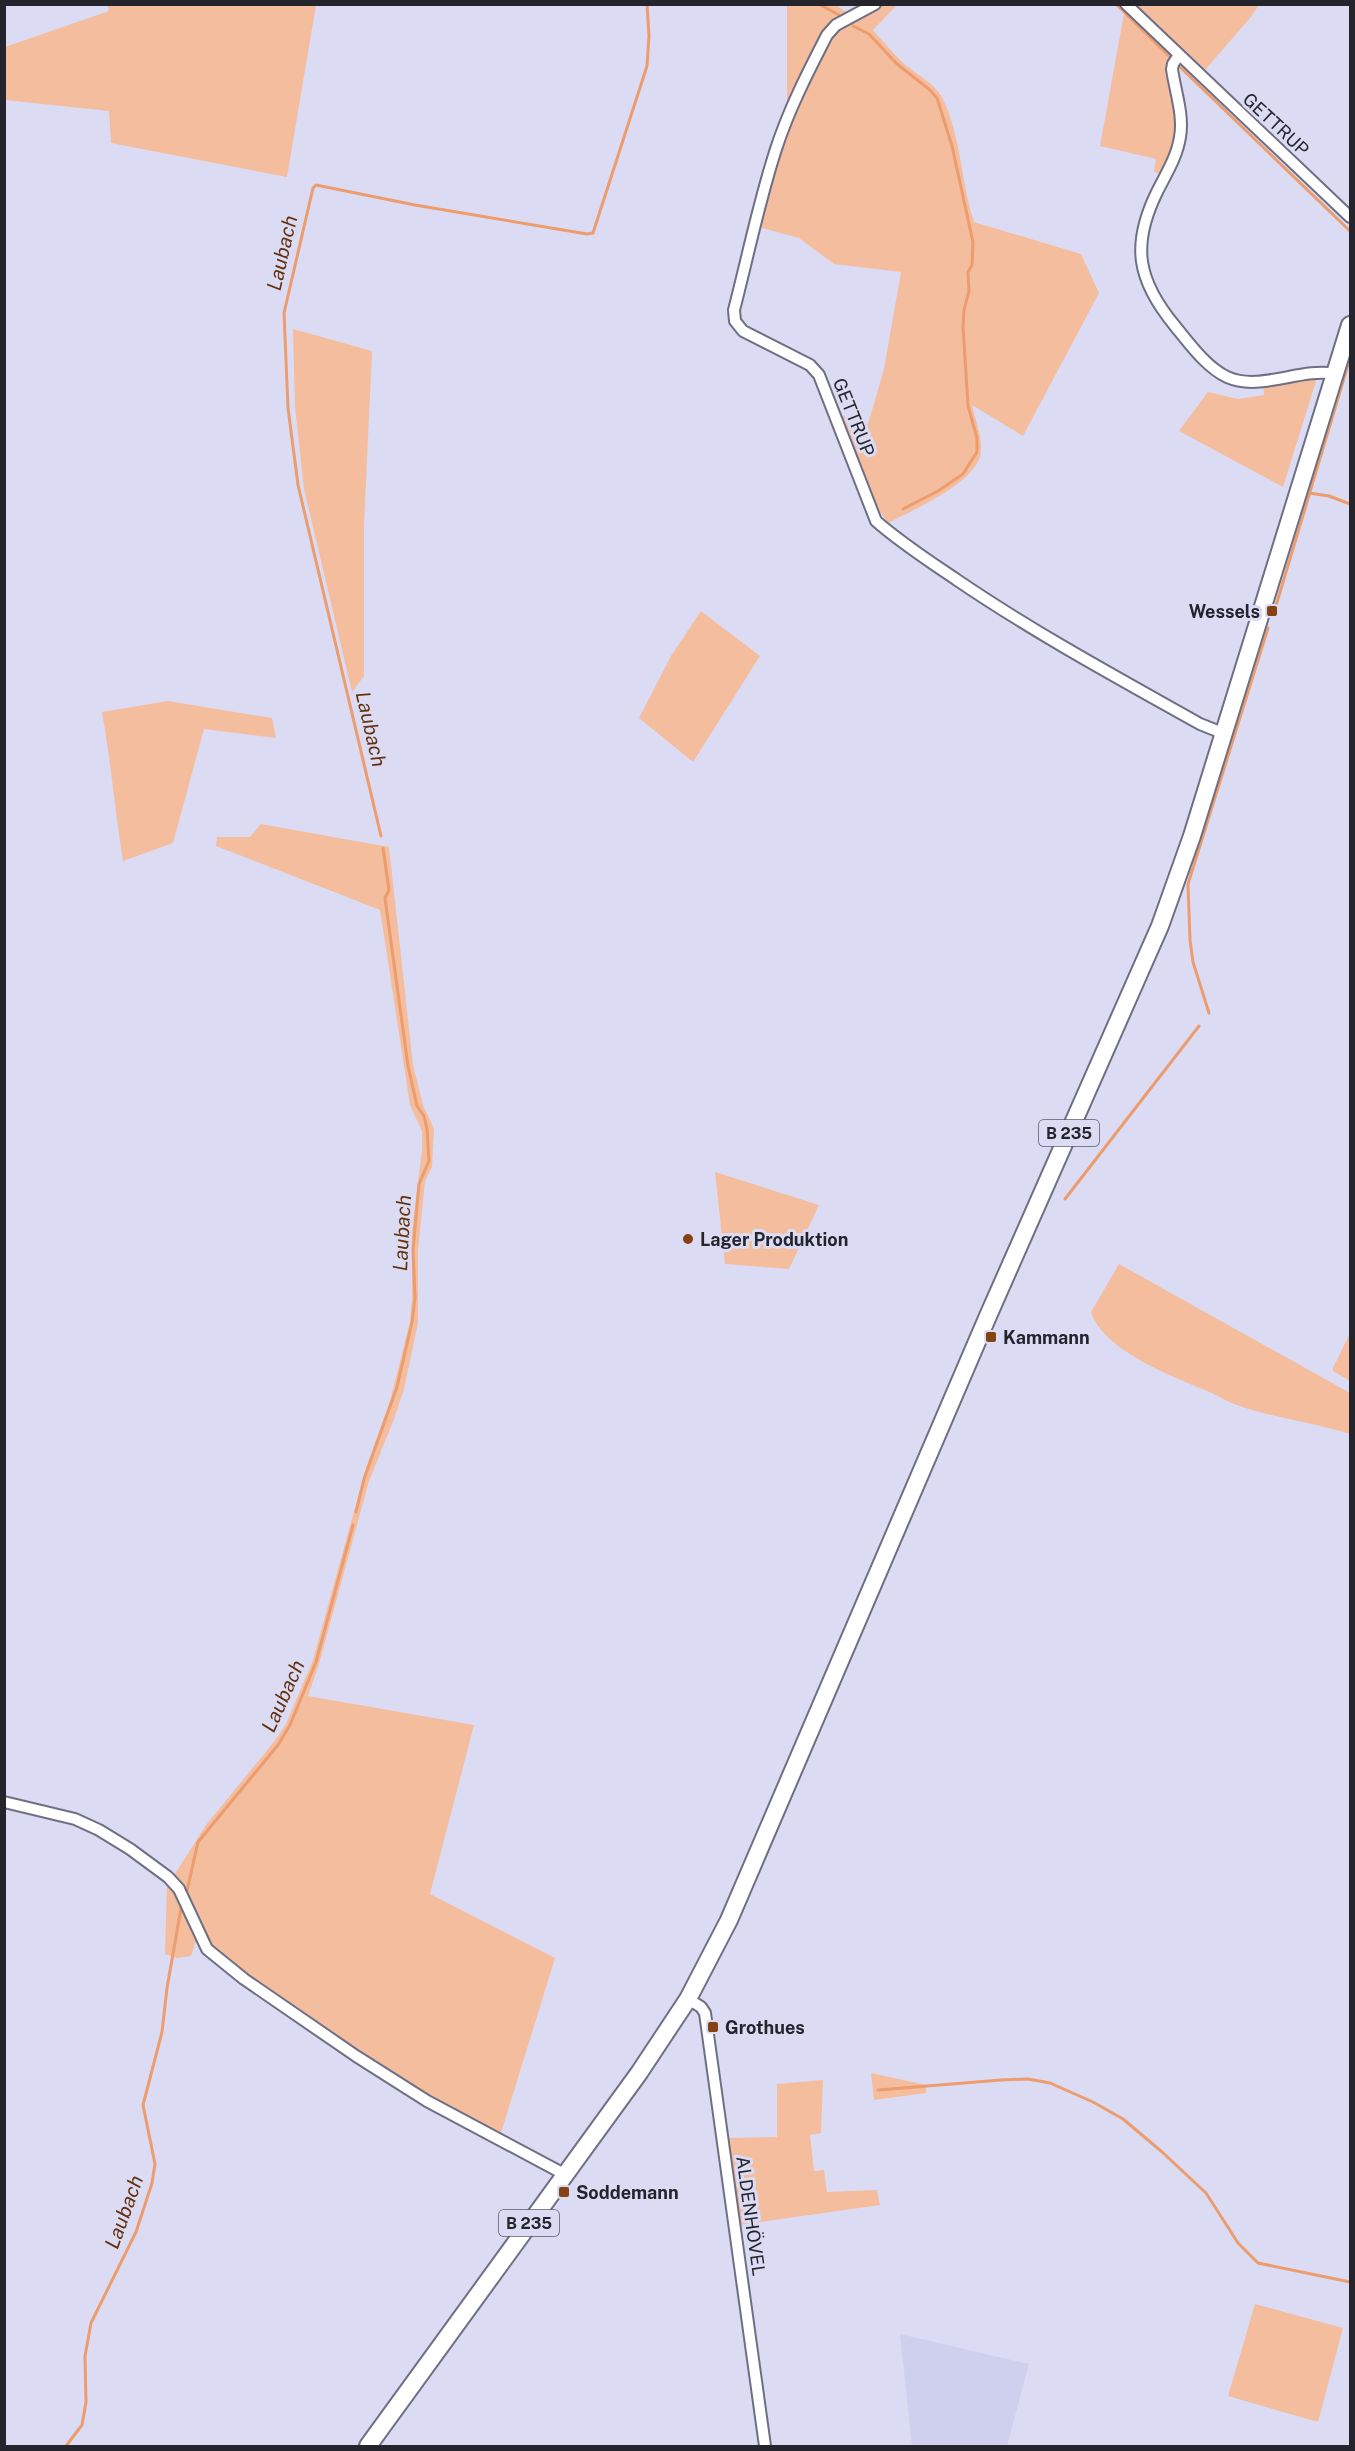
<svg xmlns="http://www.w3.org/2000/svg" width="1355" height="2451" viewBox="0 0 1355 2451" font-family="'Public Sans',sans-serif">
  <rect width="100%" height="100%" fill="#dbdcf4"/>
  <path fill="#ced0ee" d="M 900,2334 L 1029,2364 L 1007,2446 L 912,2446 Z"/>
  <path fill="#f4bd9e" d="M 107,5 L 316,5 L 287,177 L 111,143 L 109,111 L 5,100 L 5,47 L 109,11 Z
    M 787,5 L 836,5 L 849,14 L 834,22 L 789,109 L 787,106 Z
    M 881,5 L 897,5 L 873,30 C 882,40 891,51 901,61 C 914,73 933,82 942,97 C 961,135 961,182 974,222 L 1081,254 L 1099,293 L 1023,436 L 972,405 C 975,420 982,435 981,451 C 980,482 912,510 888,523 L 877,507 L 837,414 L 868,424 L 884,369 L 901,272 L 834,264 L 799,238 L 758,227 L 793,113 L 829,37 L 839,27 Z
    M 1137,5 L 1259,5 L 1250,18 L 1205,70 Z
    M 1125,8 L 1173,56 L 1179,127 L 1164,174 L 1154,172 L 1156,159 L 1100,146 Z
    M 293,329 L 372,351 L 364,526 L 364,676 L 352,692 L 304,489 L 295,407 Z
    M 1317,378 L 1283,487 L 1179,431 L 1208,392 L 1238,399 L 1264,395 L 1263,383 Z
    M 701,611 L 760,656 L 693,762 L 639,718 L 671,656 Z
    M 168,701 L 272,718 L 276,738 L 204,729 L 173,843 L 123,861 C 115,812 111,762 102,712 Z
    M 261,824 L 389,847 L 413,1065 L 423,1105 L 434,1129 L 432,1167 L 425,1181 L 418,1251 L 418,1323 L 404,1389 L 394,1419 L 369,1481 L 319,1664 L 308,1696 L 474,1725 L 430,1894 L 555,1958 L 501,2133 L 428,2098 L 284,2004 L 210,1947 L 173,1877 L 206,1825 L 273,1743 L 286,1724 L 313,1660 L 366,1468 L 390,1401 L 410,1322 L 412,1298 L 412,1231 L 422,1150 L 422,1131 L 410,1105 L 380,910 L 216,846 L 217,837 L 250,837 Z
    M 715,1172 L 819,1205 L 789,1269 L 725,1264 Z
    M 1119,1264 L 1350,1393 L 1350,1434 C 1313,1422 1271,1418 1234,1404 C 1224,1400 1215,1394 1205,1390 C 1171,1376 1103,1350 1091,1312 Z
    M 1350,1333 L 1350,1381 L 1333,1371 L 1333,1368 Z
    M 167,1882 L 177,1891 L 197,1938 L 191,1956 L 177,1958 L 165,1954 Z
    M 871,2073 L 926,2085 L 926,2093 L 874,2100 Z
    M 823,2080 L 821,2133 L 810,2135 L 814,2171 L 824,2170 L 827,2192 L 877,2190 L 880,2205 L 739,2225 L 727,2138 L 777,2137 L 777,2084 Z
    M 1255,2304 L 1343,2328 L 1318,2422 L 1228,2396 Z"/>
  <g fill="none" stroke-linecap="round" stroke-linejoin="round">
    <path stroke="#ec9c6d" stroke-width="3" d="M 819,4 L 839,15
      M 1116,4 L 1169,56
      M 853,26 L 869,34 L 897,64 L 930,90 L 937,98 L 952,146 L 973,242 L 972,265 L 968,272 L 969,291 L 964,310 L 963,326 L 968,406 L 977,438 L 977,452 L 963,474 L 938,491 L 903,509
      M 1178,65 L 1350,231
      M 1309,493 L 1329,496 L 1350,504
      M 1275,609 L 1350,358
      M 381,836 L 298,485 L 288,408 L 284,313 L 313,188 L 316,185 L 415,205 L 587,234 L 593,233 L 647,66 L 649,36 L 647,4
      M 1209,1013 L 1193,962 L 1190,940 L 1188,884 L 1268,628
      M 1065,1199 L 1199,1026
      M 356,1512 L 364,1479 L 397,1387 L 412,1322 L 415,1298 L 413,1250 L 419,1184 L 429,1161 L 427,1129 L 424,1116 L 417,1106 L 408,1066 L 385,898 L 389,890 L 383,848
      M 187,1891 L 198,1842 L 278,1745 L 290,1725 L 316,1662 L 353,1525
      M 878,2090 L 1001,2080 L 1028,2079 L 1050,2083 L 1093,2102 L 1123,2119 L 1161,2151 L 1206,2193 L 1238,2243 L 1258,2263 L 1350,2282
      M 66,2446 L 82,2425 L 86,2402 L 85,2356 L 91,2323 L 136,2232 L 152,2183 L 155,2164 L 143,2105 L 162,2032 L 167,1988 L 181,1908"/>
    <defs>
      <path id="minor" d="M 875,4 L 836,25 L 827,35 C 808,72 789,109 776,149 C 759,201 748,256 734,310 L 735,321 L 743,331 L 810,365 L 819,375 L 876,521 C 901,543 929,561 957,580 C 1035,633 1118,678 1200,724 L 1225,734
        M 1126,4 L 1350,217
        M 1179,55 L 1173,64 L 1172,69 C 1175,91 1184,115 1180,137 C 1177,157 1166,174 1157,192 C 1131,245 1137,280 1175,326 C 1189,343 1206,367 1227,377 C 1260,392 1301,367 1335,374
        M 4,1802 L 75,1819 L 99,1830 L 130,1849 L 168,1877 L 179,1889 L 207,1949 L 244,1979 L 356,2056 L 427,2101 L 564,2174
        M 688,1999 L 701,2007 L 705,2013 L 765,2446"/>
      <path id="primary" d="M 368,2446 L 639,2073 L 688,1999 L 729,1920 L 988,1316 L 1160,926 L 1192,836 L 1350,325"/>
    </defs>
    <use href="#minor" stroke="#6f6f84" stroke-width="14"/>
    <use href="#primary" stroke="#6f6f84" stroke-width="20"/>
    <use href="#minor" stroke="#fff" stroke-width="10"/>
    <use href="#primary" stroke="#fff" stroke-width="16"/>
  </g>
  <g fill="#854213" stroke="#dbdcf4" stroke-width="2">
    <rect x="1266" y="605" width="12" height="12" rx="3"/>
    <circle cx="688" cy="1239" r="6"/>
    <rect x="985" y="1331" width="12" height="12" rx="3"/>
    <rect x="707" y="2021" width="12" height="12" rx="3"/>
    <rect x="558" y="2186" width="12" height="12" rx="3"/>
  </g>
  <g text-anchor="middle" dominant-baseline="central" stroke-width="6" stroke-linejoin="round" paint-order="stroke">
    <g fill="#dbdcf4" stroke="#5a5b68" stroke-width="1.5">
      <rect x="1039" y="1120" width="60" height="26" rx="4.5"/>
      <rect x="499" y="2210" width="60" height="26" rx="4.5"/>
    </g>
    <g font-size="16" font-weight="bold" fill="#23242c">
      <text x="1069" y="1133">B 235</text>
      <text x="529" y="2223">B 235</text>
    </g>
    <g font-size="18" fill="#23242c" stroke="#dbdcf4">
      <text transform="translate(1276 124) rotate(43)">GETTRUP</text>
      <text transform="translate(854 417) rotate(68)">GETTRUP</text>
      <text transform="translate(751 2216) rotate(82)">ALDENHÖVEL</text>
    </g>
    <g font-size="18" font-weight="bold" fill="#23242c" stroke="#dbdcf4" text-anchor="start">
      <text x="1260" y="611" text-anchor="end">Wessels</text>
      <text x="700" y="1239">Lager Produktion</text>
      <text x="1003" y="1337">Kammann</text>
      <text x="725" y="2027">Grothues</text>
      <text x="576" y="2192">Soddemann</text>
    </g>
    <g font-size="20" font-style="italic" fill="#64310e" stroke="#dbdcf4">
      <text transform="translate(282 253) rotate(-77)">Laubach</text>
      <text transform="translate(371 729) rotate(77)">Laubach</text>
      <text transform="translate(402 1233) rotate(-87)">Laubach</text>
      <text transform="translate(283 1696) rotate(-66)">Laubach</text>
      <text transform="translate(124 2212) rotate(-70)">Laubach</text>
    </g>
  </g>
  <rect width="1355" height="2451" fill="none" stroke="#23242c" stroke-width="12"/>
</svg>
